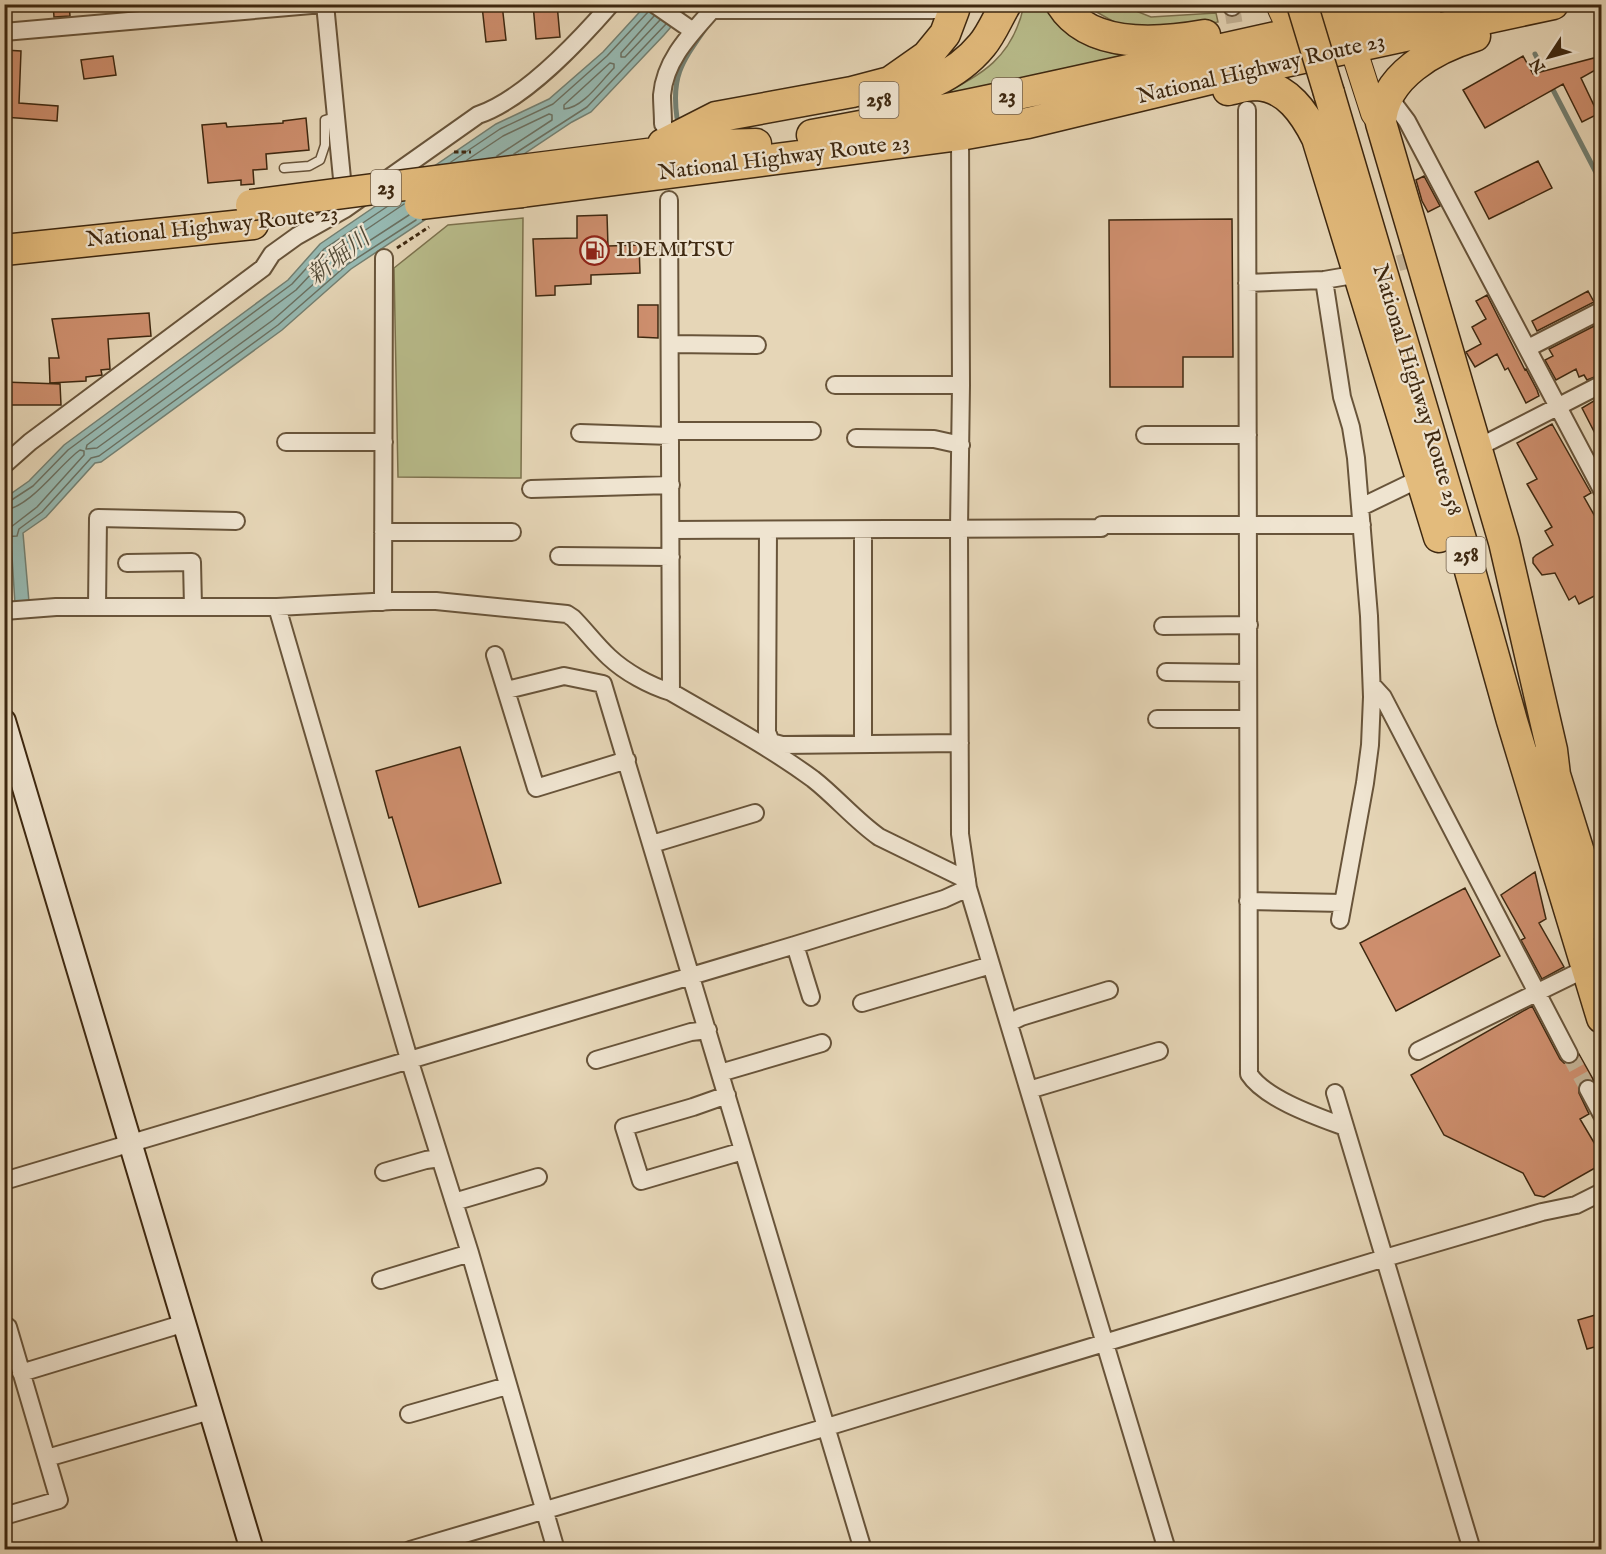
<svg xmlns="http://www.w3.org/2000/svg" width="1606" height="1554" viewBox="0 0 1606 1554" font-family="'IM FELL English','Noto Serif JP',serif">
  <rect width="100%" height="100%" fill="#e6d6b7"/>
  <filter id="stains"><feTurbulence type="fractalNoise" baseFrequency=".00333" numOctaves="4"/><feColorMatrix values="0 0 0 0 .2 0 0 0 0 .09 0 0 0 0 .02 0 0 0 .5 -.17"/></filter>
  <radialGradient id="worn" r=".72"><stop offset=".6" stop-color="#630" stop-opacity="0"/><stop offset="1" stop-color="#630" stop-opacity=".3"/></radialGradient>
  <path fill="#b9bd8c" stroke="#7c724e" stroke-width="1.5" d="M 1024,5 L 1049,5 L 1062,24 L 1091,47 L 1126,57 L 936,97 C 982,76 1013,57 1024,5 Z
    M 1092,5 L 1121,5 L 1151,17 L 1216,13 L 1218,22 L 1159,33 L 1116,23 L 1093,10 Z
    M 523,218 L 521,478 L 398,477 L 394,268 L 448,225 Z"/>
  <path fill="#96b9b2" stroke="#737f71" stroke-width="1.5" d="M 646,5 L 690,5 L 664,35 L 591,112 L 572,122 L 351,269 L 282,330 L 101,462 L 95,463 L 46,517 L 23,533 L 29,602 L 15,604 L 11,541 L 5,545 L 5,498 L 29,481 L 64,445 L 288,280 L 320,244 L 496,124 L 549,99 L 603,52 Z"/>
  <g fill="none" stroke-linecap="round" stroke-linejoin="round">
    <path stroke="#6a7061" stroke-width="1.5" d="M 654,16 L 621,53 L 621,57 L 625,57 L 660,20
      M 610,63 L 614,64 L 614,68 C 601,81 583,108 564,109 L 564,105 Z
      M 514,154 L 587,107 L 666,24
      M 467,160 L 503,136 L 549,114 L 552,115 L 552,120 L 497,156
      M 451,162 L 500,129 L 553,104 L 607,56 L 648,12
      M 404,204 L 330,254 L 296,290 L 87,445 L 86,449 L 97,448 L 273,320 L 343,258 L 409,215
      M 4,502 L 10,501 L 33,486 L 68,450 L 292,284 L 324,249 L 391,204
      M 4,510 C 30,508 59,465 80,450 L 84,451 L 84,455 L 37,507 L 11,527 L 4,529
      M 4,537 L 17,536 L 19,529 L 42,512 L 91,458 L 99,456 L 278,325 L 348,264 L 416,220"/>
    <path stroke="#737f71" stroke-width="5" d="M 1535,54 L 1546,76
      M 1550,84 L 1602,184
      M 677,118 C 671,76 682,62 705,29"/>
  </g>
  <path fill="#cd8e6d" stroke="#3e2810" stroke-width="1.5" d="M 53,4 L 69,4 L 70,16 L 54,17 Z
    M 502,4 L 506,40 L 486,42 L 482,6 Z
    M 533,4 L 557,4 L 560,37 L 536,39 Z
    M 4,50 L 21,51 L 19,103 L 58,106 L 57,121 L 4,117 Z
    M 113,56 L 116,75 L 84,79 L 81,60 Z
    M 1523,56 L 1533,74 L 1594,58 L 1599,68 L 1581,78 L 1598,114 L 1582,122 L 1563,84 L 1485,128 L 1463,90 Z
    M 306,118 L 309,150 L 266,154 L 267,169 L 253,170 L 254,184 L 241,185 L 241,180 L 208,183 L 202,125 L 226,123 L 227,127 L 283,123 L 283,121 Z
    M 1538,161 L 1552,188 L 1489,219 L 1475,192 Z
    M 1424,176 L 1440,206 L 1428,212 L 1422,201 L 1416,180 Z
    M 607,215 L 608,246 L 639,245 L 640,273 L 591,275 L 591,284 L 555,286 L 555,295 L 536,296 L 533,239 L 577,238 L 577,216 Z
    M 1232,219 L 1233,357 L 1183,357 L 1183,387 L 1110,387 L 1109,220 Z
    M 1588,291 L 1594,302 L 1537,331 L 1532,321 Z
    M 1487,295 L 1525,370 L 1526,369 L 1537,390 L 1539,396 L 1526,403 L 1508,368 L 1505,370 L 1497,354 L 1475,367 L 1466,352 L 1481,344 L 1472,327 L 1486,319 L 1476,301 Z
    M 638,305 L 658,305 L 658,338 L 638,337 Z
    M 149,313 L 151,336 L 108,339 L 110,369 L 101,370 L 102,375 L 86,377 L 86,381 L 50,383 L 49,358 L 59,358 L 52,319 Z
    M 1602,322 L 1602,374 L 1587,380 L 1584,375 L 1579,377 L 1576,369 L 1556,380 L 1545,360 L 1553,356 L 1549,349 Z
    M 4,382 L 60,384 L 61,405 L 4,405 Z
    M 1602,396 L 1602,447 L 1582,408 Z
    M 1552,424 L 1591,493 L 1584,497 L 1602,529 L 1602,592 L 1579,604 L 1575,596 L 1569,600 L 1555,573 L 1542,575 L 1533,563 L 1533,558 L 1536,555 L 1553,545 L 1545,531 L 1552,527 L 1527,484 L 1537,479 L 1517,443 Z
    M 460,747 L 501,883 L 419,907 L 392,817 L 389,818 L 376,771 Z
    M 1535,872 L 1546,919 L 1539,923 L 1564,967 L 1542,979 L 1521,940 L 1525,938 L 1501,895 Z
    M 1465,888 L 1500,956 L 1396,1011 L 1360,943 Z
    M 1532,1006 L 1560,1059 L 1564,1063 L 1573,1064 L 1577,1060 L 1579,1054 L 1594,1081 L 1588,1079 L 1579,1084 L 1579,1093 L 1589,1114 L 1580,1119 L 1602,1156 L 1602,1164 L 1544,1197 L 1535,1195 L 1523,1173 L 1444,1135 L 1411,1075 Z
    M 1602,1313 L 1602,1345 L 1587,1349 L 1578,1320 Z"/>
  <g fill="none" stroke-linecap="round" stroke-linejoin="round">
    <path stroke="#c4b396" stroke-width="16" stroke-dasharray="16 8" stroke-linecap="butt" d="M 1232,7 L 1239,52
      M 1375,270 L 1406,261
      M 1569,1054 L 1588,1089"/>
    <defs>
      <path id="lane" d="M 284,168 L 309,166 L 320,160 L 325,145 L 325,120 L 335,117"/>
      <path id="street" d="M 325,4 L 344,199
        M 654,4 L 693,31
        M 1232,4 L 1232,7
        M 4,32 L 323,4
        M 1389,97 L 1407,121 L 1602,490
        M 1247,110 L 1249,1074 C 1265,1099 1318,1117 1345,1127
        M 663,124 C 663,114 662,104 662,95 C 665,60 690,35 712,10 L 954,10 L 955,5
        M 960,135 L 961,385 L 959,528 L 960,834 L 968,888 L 1167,1550
        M 669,200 L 671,692
        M 1324,280 L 1342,397 L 1351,427 L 1356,458 L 1369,616 L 1372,697 L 1370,745 L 1365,783 L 1340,920
        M 1247,283 L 1324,280 L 1365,273
        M 670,344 L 757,345
        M 1528,348 L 1602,310
        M 835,385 L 961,385
        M 671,431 L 812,431
        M 580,433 L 671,436
        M 1145,435 L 1248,435
        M 856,438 L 934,439 L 961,445
        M 286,442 L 384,442
        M 1475,449 L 1602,384
        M 4,465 L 30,442 L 263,268 L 272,254 L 297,236 L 345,209 L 478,115 C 525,99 578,42 611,4
        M 531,489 L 671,485
        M 1361,507 L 1421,478
        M 671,530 L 1101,528 L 1102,525 L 1362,525
        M 863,530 L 863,744
        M 383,532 L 512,532
        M 559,556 L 671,557
        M 127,563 L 192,562 L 193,607
        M 383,602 L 384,258
        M 97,607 L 98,518 L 236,521
        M 277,607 L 409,1059 L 470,1253 L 556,1550
        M 4,611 L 56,607 L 277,607 L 392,601 L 436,601 L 567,614 L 573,618 C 585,630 596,645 609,657 C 625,672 650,686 671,692 C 719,720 768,746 813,779 C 836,797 855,820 879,837 L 967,880
        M 1163,626 L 1249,625
        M 495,655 L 536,788 L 627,760
        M 1166,672 L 1248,673
        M 1372,685 L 1383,697 L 1569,1054
        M 507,690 L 564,676 L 603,684 L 863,1550
        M 1157,719 L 1248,719
        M 771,742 L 782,745 L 960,743
        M 767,748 L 771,742 L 767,732 L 768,530
        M 652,844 L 755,813
        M 1248,901 L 1343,903
        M 795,945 L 811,997
        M 862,1003 L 991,965
        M 1009,1023 L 1021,1017 L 1109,990
        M 1418,1051 L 1587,968
        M 596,1060 L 691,1032 L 708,1030
        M 720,1073 L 822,1043
        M 1588,1089 L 1602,1115
        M 1029,1090 L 1159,1051
        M 1335,1093 L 1472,1550
        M 727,1095 L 693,1107 L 624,1127 L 641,1181 L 743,1151
        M 384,1172 L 426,1160 L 440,1158
        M 4,1181 L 795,945 L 944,899 L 968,888
        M 454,1202 L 538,1177
        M 381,1280 L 470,1253
        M 4,1328 L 8,1327 L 59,1500 L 4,1516
        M 21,1373 L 185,1323
        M 409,1414 L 507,1386
        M 47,1458 L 210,1411
        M 410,1550 L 827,1427 L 1385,1258 L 1542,1212 L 1576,1205 L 1602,1192"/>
      <path id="secondary" d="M 4,721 L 252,1550"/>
      <path id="primary" d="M 1279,4 C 1286,21 1292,34 1310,40
        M 1339,4 L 1374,113 L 1381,123"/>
      <path id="highway" d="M 1061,4 C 1090,50 1160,43 1205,35
        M 1475,36 C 1435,48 1383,76 1381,123 L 1504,542 L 1552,750 L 1555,775
        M 1228,90 C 1237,88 1247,85 1256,85 C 1287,86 1305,114 1317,138 L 1439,537
        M 1329,93 L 1465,553 L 1512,721 L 1602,1018
        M 874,101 C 915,92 955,78 982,45 C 992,33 998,17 1006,4
        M 812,135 C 1019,98 1222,47 1428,4
        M 663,144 L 716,117 L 852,92 L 890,82 L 927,56 L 945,34 L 954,10
        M 521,170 L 718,145 L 756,144
        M 522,192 L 960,135 L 1028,123 L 1252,69 L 1553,4
        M 4,250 L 253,224
        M 1546,758 L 1555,775 L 1602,926"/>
    </defs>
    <use href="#lane" stroke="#68543a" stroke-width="11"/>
    <use href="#street" stroke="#68543a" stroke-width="20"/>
    <use href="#secondary" stroke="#3e2810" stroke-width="26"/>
    <use href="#primary" stroke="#3e2810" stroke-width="28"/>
    <use href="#highway" stroke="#3e2810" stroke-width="33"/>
    <path stroke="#3e2810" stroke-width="3" stroke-dasharray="4.5 3" stroke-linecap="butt" d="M 454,152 L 471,152
      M 397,248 L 429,227"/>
    <use href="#lane" stroke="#efe4d0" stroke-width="8"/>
    <use href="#street" stroke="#efe4d0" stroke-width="16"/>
    <use href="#secondary" stroke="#efe4d0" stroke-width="22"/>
    <use href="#primary" stroke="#e3bb7c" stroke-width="26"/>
    <use href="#highway" stroke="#e3bb7c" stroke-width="30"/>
    <defs>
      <path id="highway-bridge" d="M 1302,4 L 1329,93
        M 420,204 L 522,192
        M 251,205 L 521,170"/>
    </defs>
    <use href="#highway-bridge" stroke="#3e2810" stroke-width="33" stroke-linecap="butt"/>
    <use href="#highway-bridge" stroke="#e3bb7c" stroke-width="30"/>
  </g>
  <defs>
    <symbol id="fuel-ring" viewBox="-11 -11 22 22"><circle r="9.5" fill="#efe4d0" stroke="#8f2418" stroke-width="1.5"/><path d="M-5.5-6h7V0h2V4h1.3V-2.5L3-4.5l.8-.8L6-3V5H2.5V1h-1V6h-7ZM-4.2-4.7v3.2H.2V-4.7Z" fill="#8f2418"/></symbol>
  </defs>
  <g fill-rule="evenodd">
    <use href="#fuel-ring" x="578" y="234" width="33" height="33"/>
  </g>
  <g text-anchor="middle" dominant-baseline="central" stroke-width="4.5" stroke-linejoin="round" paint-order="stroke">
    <g fill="#efe4d0" stroke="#73604a" stroke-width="1.5">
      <rect x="992" y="78" width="30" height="36" rx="4.5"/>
      <rect x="859.5" y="82" width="39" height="36" rx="4.5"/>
      <rect x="371" y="170" width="30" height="36" rx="4.5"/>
      <rect x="1446.5" y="537" width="39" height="36" rx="4.5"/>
    </g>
    <g font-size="21" font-weight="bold" fill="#3e2810">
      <text x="1007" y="96">23</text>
      <text x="879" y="100">258</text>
      <text x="386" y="188">23</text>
      <text x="1466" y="555">258</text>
    </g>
    <g font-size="22" fill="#3e2810" stroke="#efe4d0">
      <text transform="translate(1261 69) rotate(-13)">National Highway Route 23</text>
      <text transform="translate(784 158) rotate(-7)">National Highway Route 23</text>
      <text transform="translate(212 227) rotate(-6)">National Highway Route 23</text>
      <text transform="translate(1417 390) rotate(73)">National Highway Route 258</text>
    </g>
    <g font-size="22" fill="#3e2810" stroke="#efe4d0" text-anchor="start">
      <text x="616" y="250">IDEMITSU</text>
    </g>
    <g font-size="24" font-style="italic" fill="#544c38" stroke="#efe4d0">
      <text transform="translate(339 258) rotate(-38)">新堀川</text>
    </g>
  </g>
  <rect width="1606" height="1554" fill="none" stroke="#e6d6b7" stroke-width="24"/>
  <rect x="6" y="6" width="1594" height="1542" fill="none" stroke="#3e2810" stroke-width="3"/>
  <rect x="12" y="12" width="1582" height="1530" fill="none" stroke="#3e2810" stroke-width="1.5"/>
  <g transform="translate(1549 57) rotate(234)" stroke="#efe4d0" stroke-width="4.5" paint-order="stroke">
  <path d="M0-4.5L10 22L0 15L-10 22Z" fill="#3e2810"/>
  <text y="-9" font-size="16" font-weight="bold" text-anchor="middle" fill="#3e2810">N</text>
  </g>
  <rect width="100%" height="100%" filter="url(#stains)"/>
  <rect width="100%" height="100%" fill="url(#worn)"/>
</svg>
